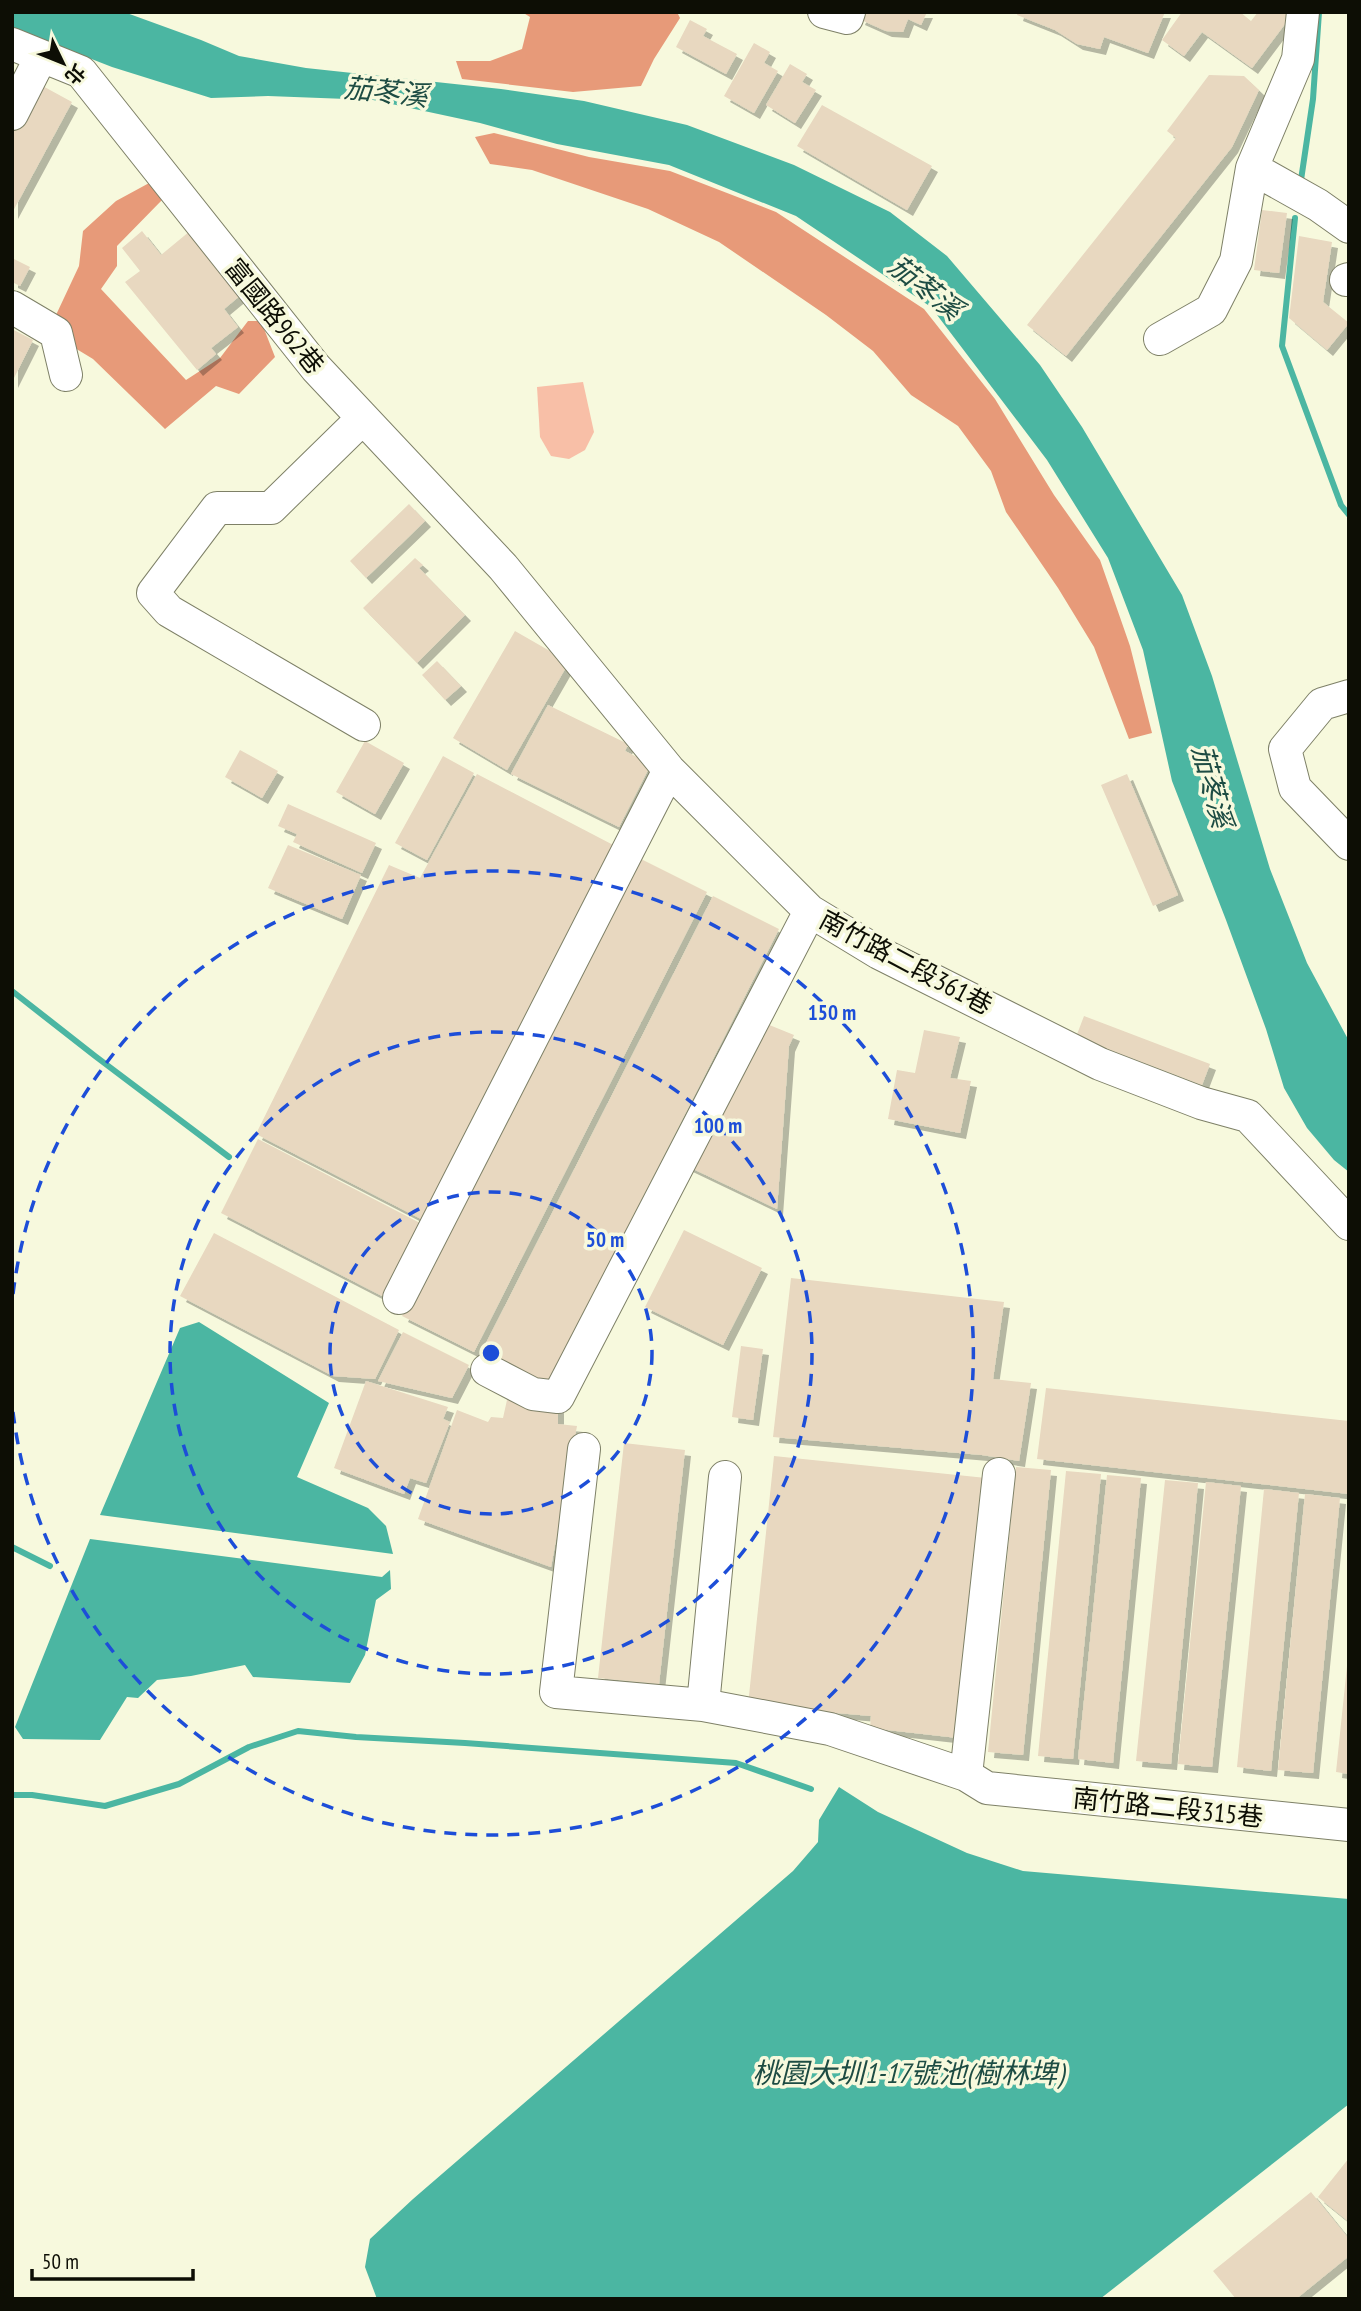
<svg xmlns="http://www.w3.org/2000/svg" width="1361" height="2311" viewBox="0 0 1361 2311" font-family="'PT Sans Narrow','Noto Sans TC',sans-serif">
  <defs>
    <filter id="shadow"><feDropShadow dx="6" dy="6" stdDeviation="0" flood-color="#0004"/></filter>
  </defs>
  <rect width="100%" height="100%" fill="#f7f9dd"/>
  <path fill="#f8bfa7" d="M 583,382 L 594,432 L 585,450 L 569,459 L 551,456 L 540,437 L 537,387 Z"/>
  <path fill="#e79a79" d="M 522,12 L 677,12 L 680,18 L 654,59 L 641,86 L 573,92 L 462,79 L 456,61 L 490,61 L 522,49 L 530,17 Z
    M 494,133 L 589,157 L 670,171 L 776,212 L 924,309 L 995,399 L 1054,495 L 1100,560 L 1130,646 L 1152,733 L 1129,739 L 1094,647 L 1058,588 L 1006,512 L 991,471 L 958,426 L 911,395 L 873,351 L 826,315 L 719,242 L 648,209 L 532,170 L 490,164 L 475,137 Z
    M 151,182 L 162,200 L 117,246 L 117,266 L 101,289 L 186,380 L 220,358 L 248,321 L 261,321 L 275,357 L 239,394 L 216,386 L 165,429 L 93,359 L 65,342 L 56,315 L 79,266 L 83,231 L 116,201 Z"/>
  <path fill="#4bb6a2" d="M 12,12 L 124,12 L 201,40 L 239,56 L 306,68 L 501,89 L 584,101 L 687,125 L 794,165 L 890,212 L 947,256 L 1040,365 L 1082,427 L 1182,595 L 1212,676 L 1270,869 L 1307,963 L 1349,1041 L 1349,1172 L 1334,1160 L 1307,1128 L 1284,1088 L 1266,1029 L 1226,920 L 1172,781 L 1143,650 L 1108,558 L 1047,460 L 931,307 L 796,216 L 669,165 L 557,144 L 480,123 L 373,100 L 268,96 L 211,98 L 112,67 L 12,28 Z
    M 199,1322 L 329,1403 L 297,1477 L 368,1508 L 386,1526 L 393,1554 L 100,1515 L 180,1328 Z
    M 90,1539 L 382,1577 L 390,1570 L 391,1589 L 376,1600 L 365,1655 L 350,1683 L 253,1677 L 245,1665 L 191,1676 L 157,1680 L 138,1698 L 127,1697 L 100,1740 L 23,1739 L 15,1727 Z
    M 839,1787 L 878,1812 L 967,1853 L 1023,1871 L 1349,1899 L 1349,2104 L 1100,2299 L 377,2299 L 365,2267 L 370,2239 L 413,2199 L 793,1871 L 818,1842 L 819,1820 Z"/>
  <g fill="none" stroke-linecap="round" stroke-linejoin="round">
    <path stroke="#4bb6a2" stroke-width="6" d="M 1301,180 L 1313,99 L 1319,12
      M 1295,218 L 1282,346 L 1341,505 L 1349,515
      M 12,991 L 95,1056 L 229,1157
      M 12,1547 L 50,1566
      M 12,1795 L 32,1795 L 105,1806 L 179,1784 L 249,1747 L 298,1731 L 356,1737 L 465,1743 L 736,1763 L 811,1789"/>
  </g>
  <path fill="#e8d8c0" filter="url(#shadow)" d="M 862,12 L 927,12 L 921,25 L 908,19 L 903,32 L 886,31 L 859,19 Z
    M 1018,12 L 1165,12 L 1148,53 L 1104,37 L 1100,49 L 1077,44 L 1055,30 L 1017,15 Z
    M 1182,12 L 1240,12 L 1251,21 L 1258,12 L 1287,12 L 1285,24 L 1252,68 L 1202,32 L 1184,56 L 1162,40 Z
    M 690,20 L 707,29 L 703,36 L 737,54 L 726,74 L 676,47 Z
    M 754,43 L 770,52 L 764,63 L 778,71 L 754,113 L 724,96 Z
    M 790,64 L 807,74 L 802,82 L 816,90 L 795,123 L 766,105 Z
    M 1209,75 L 1244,76 L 1259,90 L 1232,147 L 1066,356 L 1027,325 L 1176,138 L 1167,131 Z
    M 39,84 L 72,102 L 12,213 L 12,133 Z
    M 822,105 L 932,166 L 907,210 L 797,146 Z
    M 1262,210 L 1287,213 L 1279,273 L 1254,270 Z
    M 142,231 L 161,255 L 190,231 L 242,294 L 224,309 L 238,327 L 211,348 L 216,354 L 197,370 L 125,282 L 140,271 L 122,248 Z
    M 1299,236 L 1332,242 L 1323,302 L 1349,323 L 1327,350 L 1289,318 Z
    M 12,258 L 30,267 L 20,286 L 12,282 Z
    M 12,329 L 33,340 L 12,382 Z
    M 409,504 L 425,521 L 366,578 L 350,561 Z
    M 415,558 L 423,565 L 419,568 L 465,615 L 417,663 L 363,608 Z
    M 515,631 L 569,662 L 507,770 L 453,738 Z
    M 437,661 L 461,686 L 445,700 L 422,675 Z
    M 548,705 L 628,744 L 625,751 L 651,764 L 619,827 L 511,774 Z
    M 365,741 L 404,763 L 375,814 L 336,792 Z
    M 240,750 L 278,771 L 262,798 L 225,777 Z
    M 443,756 L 474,773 L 427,860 L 395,843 Z
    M 477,774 L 619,848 L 429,1223 L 256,1134 L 389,865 L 420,878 Z
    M 1127,774 L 1178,895 L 1153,906 L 1101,785 Z
    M 288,804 L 376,843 L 362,873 L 293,842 L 297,834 L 278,826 Z
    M 288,845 L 361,875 L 342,919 L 268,888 Z
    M 635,856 L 707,892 L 474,1352 L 402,1316 Z
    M 713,896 L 779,929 L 546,1388 L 480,1355 Z
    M 1084,1016 L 1210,1064 L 1202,1085 L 1076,1037 Z
    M 762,1022 L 794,1035 L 789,1046 L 777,1209 L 687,1166 Z
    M 924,1030 L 960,1037 L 950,1078 L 971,1081 L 960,1133 L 888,1119 L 897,1070 L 915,1073 Z
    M 258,1139 L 422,1224 L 384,1297 L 221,1213 Z
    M 684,1230 L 762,1268 L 723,1345 L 645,1307 Z
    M 214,1233 L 399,1330 L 375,1379 L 333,1376 L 180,1296 Z
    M 791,1278 L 1004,1302 L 993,1379 L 1031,1383 L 1019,1461 L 982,1455 L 773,1437 Z
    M 403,1332 L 469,1365 L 452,1398 L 378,1381 Z
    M 741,1346 L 763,1349 L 753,1420 L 732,1417 Z
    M 366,1381 L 448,1407 L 443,1419 L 450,1422 L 426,1483 L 410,1478 L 404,1494 L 334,1468 Z
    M 1046,1388 L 1349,1421 L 1349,1494 L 1037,1459 Z
    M 507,1400 L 558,1403 L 558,1424 L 577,1426 L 551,1567 L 418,1519 L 457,1410 L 488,1422 L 491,1417 L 503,1418 Z
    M 624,1443 L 685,1450 L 659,1684 L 598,1678 Z
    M 774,1456 L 986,1478 L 958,1738 L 870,1728 L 871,1716 L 748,1705 Z
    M 1016,1467 L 1051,1470 L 1023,1755 L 988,1752 Z
    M 1066,1471 L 1101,1474 L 1073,1759 L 1038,1756 Z
    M 1107,1475 L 1141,1478 L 1113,1763 L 1078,1759 Z
    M 1165,1480 L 1198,1483 L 1171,1764 L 1136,1761 Z
    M 1206,1482 L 1241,1486 L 1212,1767 L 1178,1764 Z
    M 1264,1489 L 1299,1493 L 1271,1771 L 1237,1767 Z
    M 1305,1494 L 1340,1498 L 1313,1773 L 1278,1770 Z
    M 1347,1666 L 1349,1666 L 1349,1774 L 1336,1772 Z
    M 1349,2158 L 1349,2222 L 1318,2197 Z
    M 1311,2192 L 1349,2239 L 1349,2256 L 1296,2299 L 1236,2299 L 1213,2271 Z"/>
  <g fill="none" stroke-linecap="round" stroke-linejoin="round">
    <defs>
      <path id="minor" d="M 824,12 L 847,18 L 849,12
        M 1303,12 L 1298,59 L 1252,168 L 1318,205 L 1349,227
        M 12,44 L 81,72 L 316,368 L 503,567 L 669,770 L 810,911 L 879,953 L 1100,1064 L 1201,1103 L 1248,1116 L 1349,1224
        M 12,114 L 41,57
        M 1346,280 L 1349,279
        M 12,307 L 56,333 L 66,375
        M 1160,339 L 1211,310 L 1236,261 L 1252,168
        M 363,418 L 271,508 L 217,508 L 153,593 L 169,611 L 364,725
        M 1349,696 L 1322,704 L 1285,749 L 1295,788 L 1349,844
        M 399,1298 L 669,770
        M 487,1370 L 533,1394 L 558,1397 L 810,911
        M 584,1449 L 556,1692 L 703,1705
        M 999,1474 L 966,1775 L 987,1788 L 1349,1825
        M 725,1477 L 703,1705 L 830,1729 L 966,1775"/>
    </defs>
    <use href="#minor" stroke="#7e8067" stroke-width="34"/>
    <use href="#minor" stroke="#fff" stroke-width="32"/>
  </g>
  <g fill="none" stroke="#1d4ed8" stroke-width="3.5" stroke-dasharray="12 9">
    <circle cx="491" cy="1353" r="161"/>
    <circle cx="491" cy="1353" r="321"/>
    <path d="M13 1294A482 482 0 1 1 13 1412"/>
  </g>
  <g text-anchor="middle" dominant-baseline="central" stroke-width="7" stroke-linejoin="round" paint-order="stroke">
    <g font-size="26" fill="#0d0e05" stroke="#f7f9dd">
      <text transform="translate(275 316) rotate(51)">富國路962巷</text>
      <text transform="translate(906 962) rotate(28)">南竹路二段361巷</text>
      <text transform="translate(1168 1807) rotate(6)">南竹路二段315巷</text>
    </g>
    <g font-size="28" font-style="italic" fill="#1d4c43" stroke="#f7f9dd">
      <text transform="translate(386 91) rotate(6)">茄苳溪</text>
      <text transform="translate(926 287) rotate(38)">茄苳溪</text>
      <text transform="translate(1213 786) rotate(75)">茄苳溪</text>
      <text x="908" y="2072">桃園大圳1-17號池(樹林埤)</text>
    </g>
  </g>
  <circle cx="491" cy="1353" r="10" fill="#1d4ed8" stroke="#f7f9dd" stroke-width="3.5"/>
  <g font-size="21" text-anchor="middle" font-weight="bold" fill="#1d4ed8" stroke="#f7f9dd" stroke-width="7" stroke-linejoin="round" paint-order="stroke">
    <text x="832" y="1020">150 m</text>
    <text x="718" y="1133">100 m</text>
    <text x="605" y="1247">50 m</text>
  </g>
  <rect width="1361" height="2311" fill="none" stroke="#0d0e05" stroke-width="28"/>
  <g transform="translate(63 63) rotate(133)" stroke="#f7f9dd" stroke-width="5" paint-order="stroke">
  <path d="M0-5L12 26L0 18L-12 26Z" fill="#0d0e05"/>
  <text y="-10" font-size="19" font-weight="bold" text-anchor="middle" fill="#0d0e05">北</text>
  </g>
  <path d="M32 2269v10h161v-10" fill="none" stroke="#0d0e05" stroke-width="3.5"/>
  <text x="42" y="2269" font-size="21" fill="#0d0e05" stroke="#f7f9dd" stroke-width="5" paint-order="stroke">50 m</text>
</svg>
